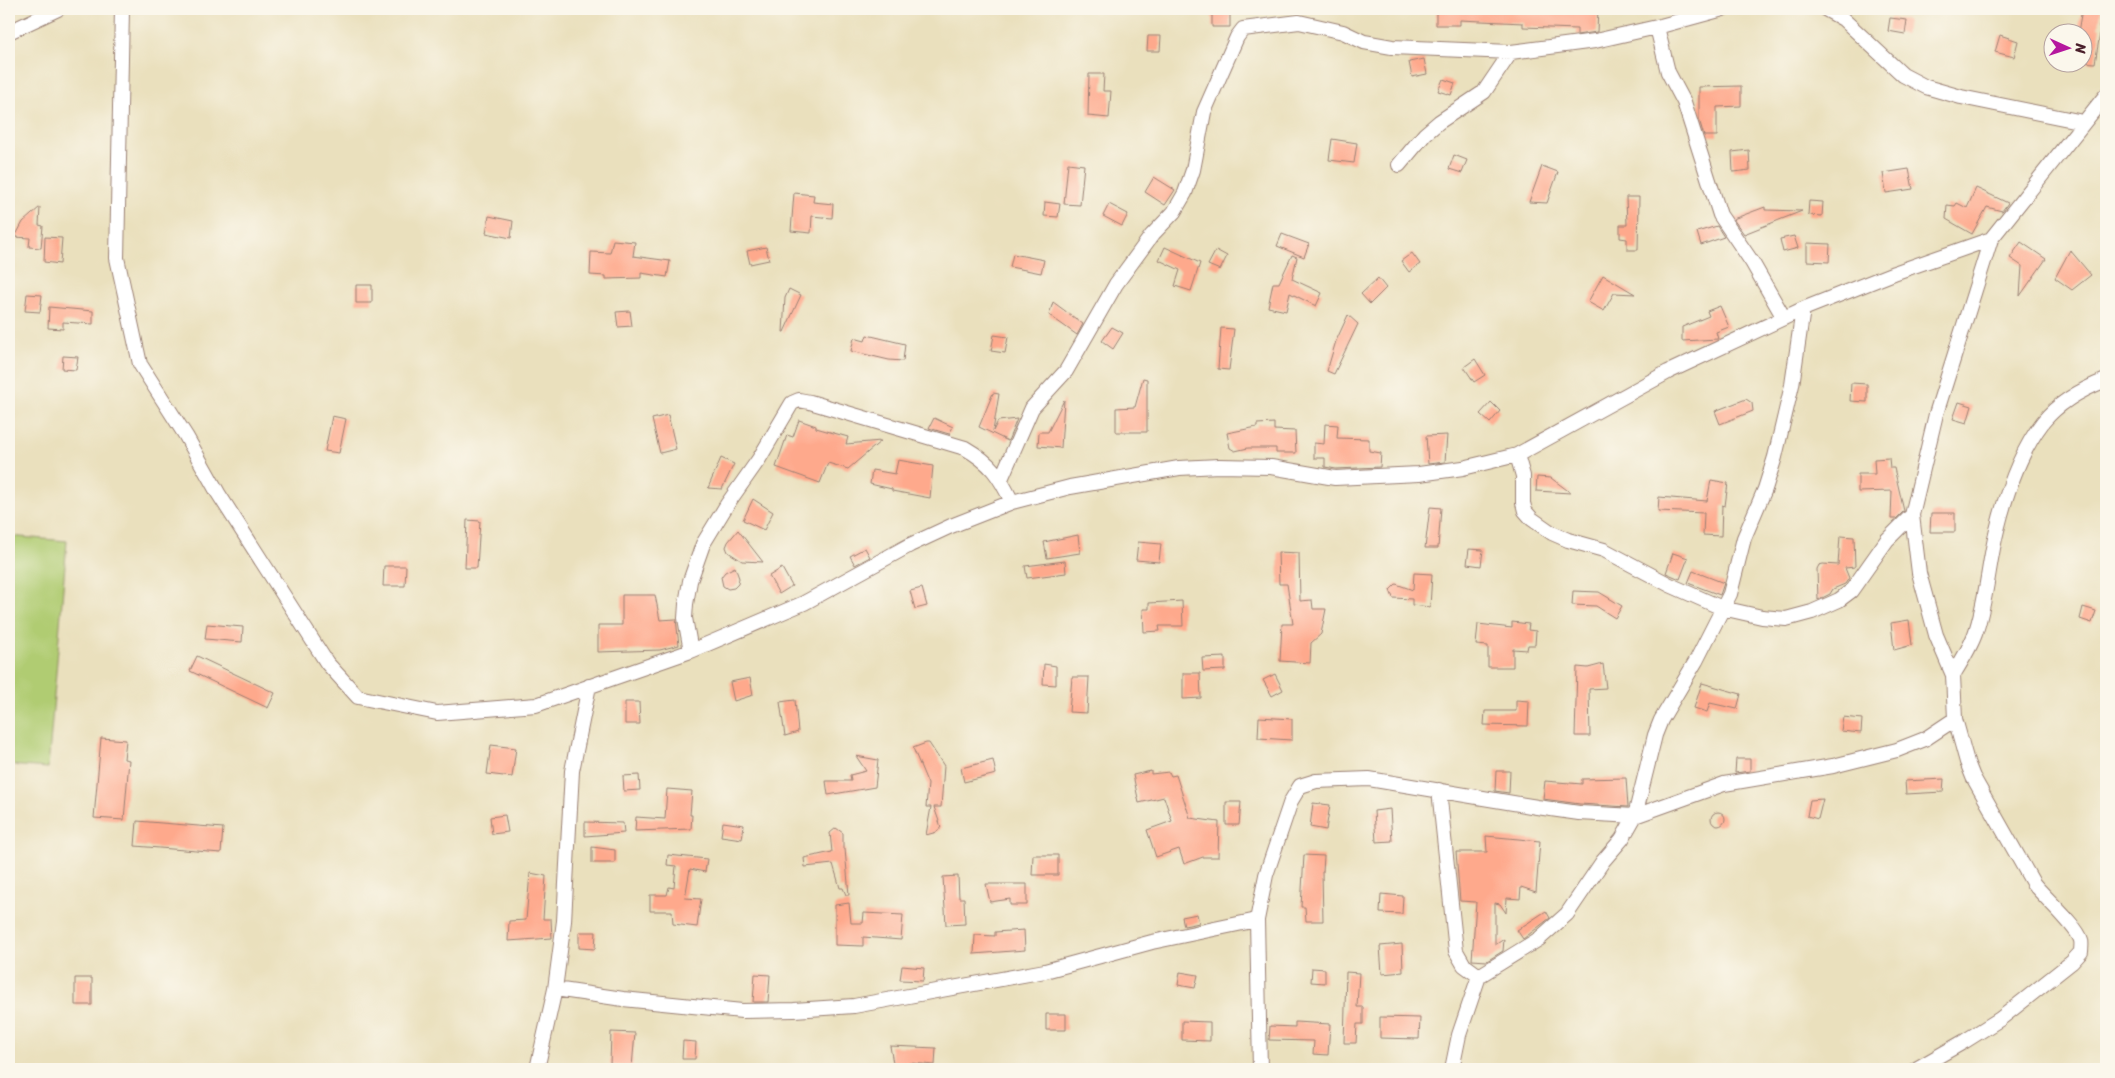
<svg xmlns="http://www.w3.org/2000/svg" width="2115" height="1078" viewBox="0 0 2115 1078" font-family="Sriracha,sans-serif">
  <rect width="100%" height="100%" fill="#fbf7ec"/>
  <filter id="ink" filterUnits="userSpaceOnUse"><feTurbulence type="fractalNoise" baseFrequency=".02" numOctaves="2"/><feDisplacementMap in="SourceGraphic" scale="10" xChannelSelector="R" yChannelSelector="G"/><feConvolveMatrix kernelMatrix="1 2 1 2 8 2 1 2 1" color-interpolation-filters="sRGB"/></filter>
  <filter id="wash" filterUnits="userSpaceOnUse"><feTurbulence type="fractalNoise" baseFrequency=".0096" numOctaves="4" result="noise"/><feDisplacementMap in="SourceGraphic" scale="20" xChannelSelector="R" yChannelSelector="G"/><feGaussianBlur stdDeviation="1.12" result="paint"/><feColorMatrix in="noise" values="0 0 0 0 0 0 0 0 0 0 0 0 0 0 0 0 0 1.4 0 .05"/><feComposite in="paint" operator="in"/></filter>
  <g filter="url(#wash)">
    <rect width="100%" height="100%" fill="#eae0bd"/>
    <path fill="#b0cc72" stroke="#7d764e" d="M 9,536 L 67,541 L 48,768 L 9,765 Z"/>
    <g id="blocks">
      <path fill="#fea98c" d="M 1212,9 L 1230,9 L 1230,27 L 1212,27 Z
        M 1436,9 L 1598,9 L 1597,32 L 1577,35 L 1577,29 L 1523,27 L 1523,23 L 1460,20 L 1460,25 L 1436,25 Z
        M 2082,9 L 2101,9 L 2099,27 L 2101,28 L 2095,63 L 2082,62 L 2082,32 L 2078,32 Z
        M 1890,18 L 1907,20 L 1905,34 L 1888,31 Z
        M 2000,35 L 2018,41 L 2014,57 L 1995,52 Z
        M 1148,36 L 1161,36 L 1160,51 L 1147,51 Z
        M 1424,59 L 1427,74 L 1412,77 L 1409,62 Z
        M 1089,74 L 1104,74 L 1103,91 L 1111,91 L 1109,118 L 1088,116 Z
        M 1443,79 L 1455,83 L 1451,95 L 1438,91 Z
        M 1741,86 L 1741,106 L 1717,107 L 1717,136 L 1704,136 L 1699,119 L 1699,87 Z
        M 1332,139 L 1357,143 L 1354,163 L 1329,160 Z
        M 1749,150 L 1750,170 L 1733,172 L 1732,152 Z
        M 1454,155 L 1467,160 L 1462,173 L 1449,169 Z
        M 1068,163 L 1084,165 L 1080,205 L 1064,204 Z
        M 1542,166 L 1558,172 L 1547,203 L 1529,202 Z
        M 1909,169 L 1913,189 L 1886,193 L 1883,173 Z
        M 1154,177 L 1175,190 L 1165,205 L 1145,192 Z
        M 1976,188 L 2008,203 L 2002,211 L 1987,207 L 1972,234 L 1946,219 L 1947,205 L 1955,206 L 1957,203 L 1967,208 Z
        M 794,193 L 814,195 L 813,202 L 833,204 L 832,218 L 812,216 L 811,233 L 791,231 Z
        M 1626,197 L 1639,197 L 1638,250 L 1627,250 L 1627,239 L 1620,238 L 1620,225 L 1627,225 Z
        M 1809,201 L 1823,202 L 1822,216 L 1808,215 Z
        M 1045,202 L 1060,204 L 1058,217 L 1044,216 Z
        M 1109,204 L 1128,214 L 1122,226 L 1103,216 Z
        M 40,207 L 39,225 L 43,226 L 41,248 L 29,247 L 30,238 L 15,237 L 23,222 Z
        M 1765,207 L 1765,210 L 1802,211 L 1744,234 L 1733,219 Z
        M 489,216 L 513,221 L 511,238 L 486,233 Z
        M 1717,226 L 1724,237 L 1701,245 L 1697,232 Z
        M 1282,234 L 1309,244 L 1304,257 L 1277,246 Z
        M 1794,236 L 1798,248 L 1783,252 L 1780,239 Z
        M 45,237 L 62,238 L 60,264 L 44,262 Z
        M 613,240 L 635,242 L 633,256 L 670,261 L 667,277 L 641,273 L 641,278 L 606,279 L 606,276 L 590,275 L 591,252 L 610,253 Z
        M 2021,242 L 2046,259 L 2020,296 L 2022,266 L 2010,258 Z
        M 1807,243 L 1830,244 L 1829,262 L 1807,261 Z
        M 766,247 L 769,260 L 750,264 L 747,251 Z
        M 1165,247 L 1200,263 L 1191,291 L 1175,286 L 1180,270 L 1159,260 Z
        M 1216,250 L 1227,256 L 1220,270 L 1208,265 Z
        M 2070,250 L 2091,275 L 2072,290 L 2055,278 Z
        M 1412,253 L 1420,264 L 1409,272 L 1401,261 Z
        M 1013,254 L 1044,260 L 1041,273 L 1010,267 Z
        M 1292,255 L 1297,257 L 1292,279 L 1322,293 L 1316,306 L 1290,293 L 1286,311 L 1268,307 L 1273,283 L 1279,283 Z
        M 1603,275 L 1635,294 L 1614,293 L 1604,311 L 1588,302 Z
        M 1378,278 L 1386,288 L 1370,304 L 1361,294 Z
        M 356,285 L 372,285 L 372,303 L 356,303 Z
        M 789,289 L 801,295 L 784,332 L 783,332 L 785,298 Z
        M 27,294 L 42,295 L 40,312 L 25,311 Z
        M 1053,302 L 1083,324 L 1077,335 L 1049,315 Z
        M 1720,306 L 1729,327 L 1716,332 L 1718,339 L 1682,341 L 1682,327 L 1709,316 L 1707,311 Z
        M 49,307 L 93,311 L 93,324 L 63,322 L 63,329 L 48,328 Z
        M 630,311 L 632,326 L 618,327 L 616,312 Z
        M 1348,315 L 1358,324 L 1334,374 L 1327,371 L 1336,341 Z
        M 1112,327 L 1123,333 L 1113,349 L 1102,341 Z
        M 1221,328 L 1234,329 L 1229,370 L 1218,369 Z
        M 867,335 L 905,344 L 903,361 L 889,360 L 851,351 L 854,338 L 865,341 Z
        M 994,335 L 1008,337 L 1005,353 L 991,351 Z
        M 63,356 L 78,357 L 76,370 L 62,369 Z
        M 1475,359 L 1485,375 L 1474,382 L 1464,367 Z
        M 1143,378 L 1147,379 L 1147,432 L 1116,432 L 1116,408 L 1135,407 Z
        M 1851,383 L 1867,384 L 1867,402 L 1850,401 Z
        M 993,393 L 999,394 L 993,431 L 998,421 L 1017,419 L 1008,441 L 979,427 Z
        M 1746,399 L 1752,403 L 1753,411 L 1720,424 L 1715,411 Z
        M 1064,400 L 1061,448 L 1038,446 L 1039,432 L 1048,432 Z
        M 1491,402 L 1500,411 L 1490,423 L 1480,414 Z
        M 1959,402 L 1972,406 L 1967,423 L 1953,419 Z
        M 668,415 L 676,449 L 660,453 L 652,419 Z
        M 332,416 L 346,419 L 339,453 L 325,451 Z
        M 934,418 L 953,427 L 949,434 L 929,428 Z
        M 799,420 L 816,426 L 816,428 L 848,437 L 846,444 L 881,441 L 848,469 L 828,463 L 820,483 L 776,467 L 787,435 L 793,437 Z
        M 1274,423 L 1274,430 L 1295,431 L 1296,453 L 1276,453 L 1276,448 L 1248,448 L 1235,451 L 1230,448 L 1227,433 L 1257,427 L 1257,424 Z
        M 1325,424 L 1338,425 L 1337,438 L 1369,439 L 1369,451 L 1381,453 L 1380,467 L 1336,469 L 1325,467 L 1325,458 L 1314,458 L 1314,443 L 1324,444 Z
        M 1447,435 L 1445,462 L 1428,464 L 1426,436 Z
        M 721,458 L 734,464 L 722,489 L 708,488 Z
        M 1889,458 L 1890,468 L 1894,468 L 1904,511 L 1896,519 L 1891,519 L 1892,491 L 1858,492 L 1858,474 L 1875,474 L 1874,459 Z
        M 898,460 L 933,466 L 930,498 L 892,491 L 892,489 L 870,484 L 872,470 L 895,474 Z
        M 1537,477 L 1551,478 L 1571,493 L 1536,491 Z
        M 1711,480 L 1728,483 L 1725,506 L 1722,505 L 1721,536 L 1703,535 L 1704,513 L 1658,511 L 1659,497 L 1707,501 Z
        M 753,499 L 773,512 L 764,530 L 743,520 Z
        M 1430,507 L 1441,508 L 1438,548 L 1425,548 Z
        M 1931,513 L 1955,513 L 1955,532 L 1930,532 Z
        M 467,520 L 480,521 L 477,568 L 465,568 Z
        M 738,530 L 763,562 L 742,561 L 728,552 L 726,547 L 728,542 Z
        M 1078,535 L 1080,553 L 1047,558 L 1044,542 Z
        M 1840,536 L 1854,537 L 1855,567 L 1845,568 L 1849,578 L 1845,584 L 1833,589 L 1830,594 L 1818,600 L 1817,569 L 1819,565 L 1823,564 L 1838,565 Z
        M 1138,542 L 1161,544 L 1159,562 L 1136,560 Z
        M 865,548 L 870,557 L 855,565 L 850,556 Z
        M 1469,549 L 1483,550 L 1481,566 L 1467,564 Z
        M 1278,552 L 1299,553 L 1300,601 L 1312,600 L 1313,609 L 1326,609 L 1321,634 L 1311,643 L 1310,663 L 1280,661 L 1282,624 L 1293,624 L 1287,584 L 1279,584 Z
        M 1673,553 L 1688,558 L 1680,579 L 1666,573 Z
        M 1065,561 L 1066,573 L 1027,578 L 1025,566 Z
        M 384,566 L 406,566 L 405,586 L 383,586 Z
        M 735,567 L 739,578 L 738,584 L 734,588 L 728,589 L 723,586 L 721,577 L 725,572 Z
        M 782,568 L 792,586 L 779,594 L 769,576 Z
        M 1693,571 L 1724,583 L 1720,595 L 1688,583 Z
        M 1414,573 L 1432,574 L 1430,607 L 1412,605 L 1412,599 L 1393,598 L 1390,590 L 1396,584 L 1413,590 Z
        M 922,588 L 927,606 L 915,609 L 910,591 Z
        M 1573,591 L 1599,592 L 1622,606 L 1615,618 L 1596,606 L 1572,605 Z
        M 622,595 L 655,595 L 660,620 L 676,619 L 679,645 L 660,650 L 598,652 L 598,625 L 622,625 Z
        M 1182,601 L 1183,626 L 1159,626 L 1160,631 L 1144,632 L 1143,609 L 1149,609 L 1149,603 Z
        M 2083,607 L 2096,611 L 2092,623 L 2080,619 Z
        M 1909,620 L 1912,645 L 1894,650 L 1891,623 Z
        M 1512,622 L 1529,624 L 1528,630 L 1536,631 L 1535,645 L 1528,645 L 1527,650 L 1513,649 L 1513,667 L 1488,667 L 1488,646 L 1476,645 L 1478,624 L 1512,628 Z
        M 207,624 L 243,627 L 242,642 L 205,639 Z
        M 197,656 L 275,693 L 268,708 L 190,671 Z
        M 1225,657 L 1225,670 L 1203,671 L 1202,658 Z
        M 1044,664 L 1056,666 L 1056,685 L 1043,684 Z
        M 1603,664 L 1606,688 L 1589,689 L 1590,736 L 1575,736 L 1577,667 L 1588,668 Z
        M 1183,673 L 1200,673 L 1201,698 L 1183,699 Z
        M 1275,674 L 1283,690 L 1272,696 L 1263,680 Z
        M 1072,677 L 1089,677 L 1087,713 L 1069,712 Z
        M 750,678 L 753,695 L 734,701 L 730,682 Z
        M 1702,683 L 1741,694 L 1737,709 L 1710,703 L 1707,712 L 1694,708 Z
        M 795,700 L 798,732 L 785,736 L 780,702 Z
        M 1516,700 L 1529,701 L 1528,726 L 1484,725 L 1485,711 L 1516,711 Z
        M 625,702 L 639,702 L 640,724 L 625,724 Z
        M 1259,717 L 1292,719 L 1292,740 L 1258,738 Z
        M 1843,717 L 1862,719 L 1861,733 L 1841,731 Z
        M 101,738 L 126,740 L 124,759 L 129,760 L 124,820 L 94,818 Z
        M 926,743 L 929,743 L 944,766 L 941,807 L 934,807 L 941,827 L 937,832 L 926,835 L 931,807 L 926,807 L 928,784 L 913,748 Z
        M 491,745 L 516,748 L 512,777 L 487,774 Z
        M 856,756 L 878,760 L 875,787 L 828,795 L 826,781 L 851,781 L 850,775 L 866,771 Z
        M 1736,759 L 1750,759 L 1750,771 L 1735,773 Z
        M 993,760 L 996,774 L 964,782 L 961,768 Z
        M 1151,771 L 1151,774 L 1169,772 L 1171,776 L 1176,775 L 1190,818 L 1219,822 L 1218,857 L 1203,857 L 1184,864 L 1179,849 L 1156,857 L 1147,830 L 1172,821 L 1164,797 L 1139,803 L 1133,775 Z
        M 1496,771 L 1510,771 L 1509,793 L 1495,791 Z
        M 639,775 L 640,790 L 624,791 L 623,776 Z
        M 1626,778 L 1628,807 L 1580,804 L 1543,799 L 1545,781 L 1582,784 L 1582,779 Z
        M 1944,779 L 1943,792 L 1906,794 L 1905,781 Z
        M 667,789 L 692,791 L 690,815 L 692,815 L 691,829 L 635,831 L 636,817 L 665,819 Z
        M 1823,799 L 1818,819 L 1807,816 L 1810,800 Z
        M 1226,802 L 1241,802 L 1239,825 L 1226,825 Z
        M 1313,803 L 1330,805 L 1326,830 L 1310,827 Z
        M 1390,809 L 1392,841 L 1376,842 L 1374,811 Z
        M1711 819a7 7 0 1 1 14 0a7 7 0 1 1-14 0Z
        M 505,815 L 508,832 L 492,834 L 490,817 Z
        M 137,821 L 223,828 L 221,853 L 135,846 Z
        M 585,822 L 623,823 L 624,833 L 585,836 Z
        M 723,822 L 744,825 L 742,839 L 721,836 Z
        M 836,828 L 843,833 L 843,849 L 845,849 L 849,895 L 846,895 L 843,888 L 840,888 L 833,864 L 805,867 L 804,858 L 832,852 L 830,833 Z
        M 1486,836 L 1540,841 L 1536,892 L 1521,887 L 1520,899 L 1507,898 L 1506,913 L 1500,904 L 1495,903 L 1495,945 L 1504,939 L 1503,951 L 1487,961 L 1472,960 L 1476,902 L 1460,901 L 1456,852 L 1487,852 Z
        M 592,847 L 615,850 L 615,863 L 592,863 Z
        M 668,855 L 707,859 L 705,872 L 690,869 L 685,898 L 701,899 L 697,927 L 673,924 L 672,911 L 650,911 L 650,895 L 667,895 L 669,887 L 674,888 L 676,866 L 667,865 Z
        M 1033,855 L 1058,855 L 1058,875 L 1032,875 Z
        M 1304,855 L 1324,856 L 1323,872 L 1322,872 L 1323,921 L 1306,921 L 1305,907 L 1301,907 Z
        M 530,873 L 546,876 L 543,919 L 551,919 L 552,938 L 508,941 L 509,921 L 526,920 Z
        M 958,876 L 959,898 L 964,898 L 965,924 L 946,925 L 943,877 Z
        M 986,884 L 1027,884 L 1027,905 L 1010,905 L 1010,899 L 990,902 Z
        M 1381,894 L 1403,896 L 1402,914 L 1380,913 Z
        M 849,903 L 851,923 L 863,923 L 864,913 L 903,915 L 901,940 L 863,937 L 863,946 L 835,945 L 835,905 Z
        M 1546,911 L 1550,918 L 1523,939 L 1517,930 Z
        M 1197,914 L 1199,923 L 1184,926 L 1182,917 Z
        M 1024,930 L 1025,950 L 974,954 L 975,935 L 995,936 L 995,932 Z
        M 579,932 L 596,932 L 595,949 L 579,948 Z
        M 1402,944 L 1403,972 L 1382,974 L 1380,946 Z
        M 902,966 L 924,968 L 923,981 L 900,980 Z
        M 1312,968 L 1325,969 L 1325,983 L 1311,982 Z
        M 1180,972 L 1198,975 L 1195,988 L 1178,985 Z
        M 1346,972 L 1359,973 L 1357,1007 L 1363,1007 L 1363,1024 L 1357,1024 L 1356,1043 L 1344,1043 Z
        M 755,974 L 770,975 L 768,1002 L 753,1002 Z
        M 75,978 L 92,978 L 92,1005 L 75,1005 Z
        M 1046,1014 L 1066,1014 L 1066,1030 L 1046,1030 Z
        M 1380,1017 L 1420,1018 L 1419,1039 L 1380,1038 Z
        M 1182,1021 L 1210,1022 L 1210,1041 L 1182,1040 Z
        M 1295,1022 L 1330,1024 L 1328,1055 L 1313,1054 L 1314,1041 L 1269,1040 L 1270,1026 L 1295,1027 Z
        M 611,1032 L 635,1033 L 632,1067 L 610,1065 Z
        M 683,1041 L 696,1042 L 695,1059 L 682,1059 Z
        M 890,1046 L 936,1048 L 935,1065 L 910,1063 L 910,1069 L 894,1069 Z"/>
    </g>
  </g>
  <g filter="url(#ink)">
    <use href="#blocks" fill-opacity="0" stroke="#9a8074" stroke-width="1"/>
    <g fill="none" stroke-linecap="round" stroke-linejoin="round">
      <defs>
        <path id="street" d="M 122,9 L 117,258 L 140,364 L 186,436 L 218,493 L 327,663 L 358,697 L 437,713 L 536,705 L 691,651 L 804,603 L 910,545 L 951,526 L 1012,502 L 1070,487 L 1179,468 L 1219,466 L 1271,467 L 1335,478 L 1419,474 L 1463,468 L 1517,455 L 1668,372 L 1803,309 L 1894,273 L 1991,239 L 2106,95
          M 1825,9 L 1843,19 L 1903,75 L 1926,87 L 1961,97 L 2083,122
          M 1657,27 L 1668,72 L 1684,102 L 1720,215 L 1752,262 L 1784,318
          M 9,32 L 58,9
          M 1399,165 L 1425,134 L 1439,122 L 1484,92 L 1511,52
          M 1517,455 L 1523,476 L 1523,503 L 1525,511 L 1532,519 L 1552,533 L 1568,540 L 1604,550 L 1670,585 L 1722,608 L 1762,617 L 1786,619 L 1812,612 L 1839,600 L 1851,591 L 1887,540 L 1912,515 L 1936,414 L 1991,239
          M 1001,479 L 1032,408 L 1066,371 L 1116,284 L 1152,235 L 1174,212 L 1185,193 L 1193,170 L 1204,112 L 1237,37 L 1243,29 L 1299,22 L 1343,32 L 1364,42 L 1392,47 L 1511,52 L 1595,41 L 1657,27 L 1723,9
          M 1912,515 L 1919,573 L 1936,635 L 1953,675 L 1955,719 L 1967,762 L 1973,777 L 2033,883 C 2044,897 2077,926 2081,940 C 2082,944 2081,949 2081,952 L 2072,962 L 2000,1019 L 1965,1041 L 1916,1069
          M 691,651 L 685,618 L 686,604 L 690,581 L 703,544 L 728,503 L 759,459 L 792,403 L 799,400 L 810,402 L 965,448 C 991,463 999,475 1012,502
          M 1953,675 C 1961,662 1970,648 1975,634 C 1987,600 1988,565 1997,530 C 2006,493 2020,452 2043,422 C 2059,402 2083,389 2106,380
          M 1439,790 L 1456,951 L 1464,965 L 1479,976
          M 555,989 L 623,999 L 742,1011 L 794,1010 L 854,1006 L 1045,971 L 1152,942 L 1257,920
          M 537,1069 L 555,989 L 564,921 L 572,771 L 589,686
          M 1260,1069 L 1257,920 L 1266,875 L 1291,801 L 1300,786 L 1316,781 L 1369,779 L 1537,807 L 1579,813 L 1635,816 L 1724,784 L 1833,766 L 1897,750 L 1925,739 L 1955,719
          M 1452,1069 L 1459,1035 L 1479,976 L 1539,939 L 1567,914 L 1603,861 L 1622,839 L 1635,816 L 1655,735 L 1661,720 L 1696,661 L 1730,594 L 1744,538 L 1765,489 L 1775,457 L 1792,385 L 1803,309"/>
      </defs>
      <use href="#street" stroke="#9a8074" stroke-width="16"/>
      <use href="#street" stroke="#fff" stroke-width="14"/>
    </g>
  </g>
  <rect width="2115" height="1078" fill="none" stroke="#fbf7ec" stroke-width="30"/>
  <g transform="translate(2068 48) rotate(93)"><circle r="24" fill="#fbf7ec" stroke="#b4a19f"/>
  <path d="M0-4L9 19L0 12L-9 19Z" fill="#b5179e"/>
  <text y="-8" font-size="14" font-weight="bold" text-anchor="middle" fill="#4a1f2b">N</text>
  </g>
</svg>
